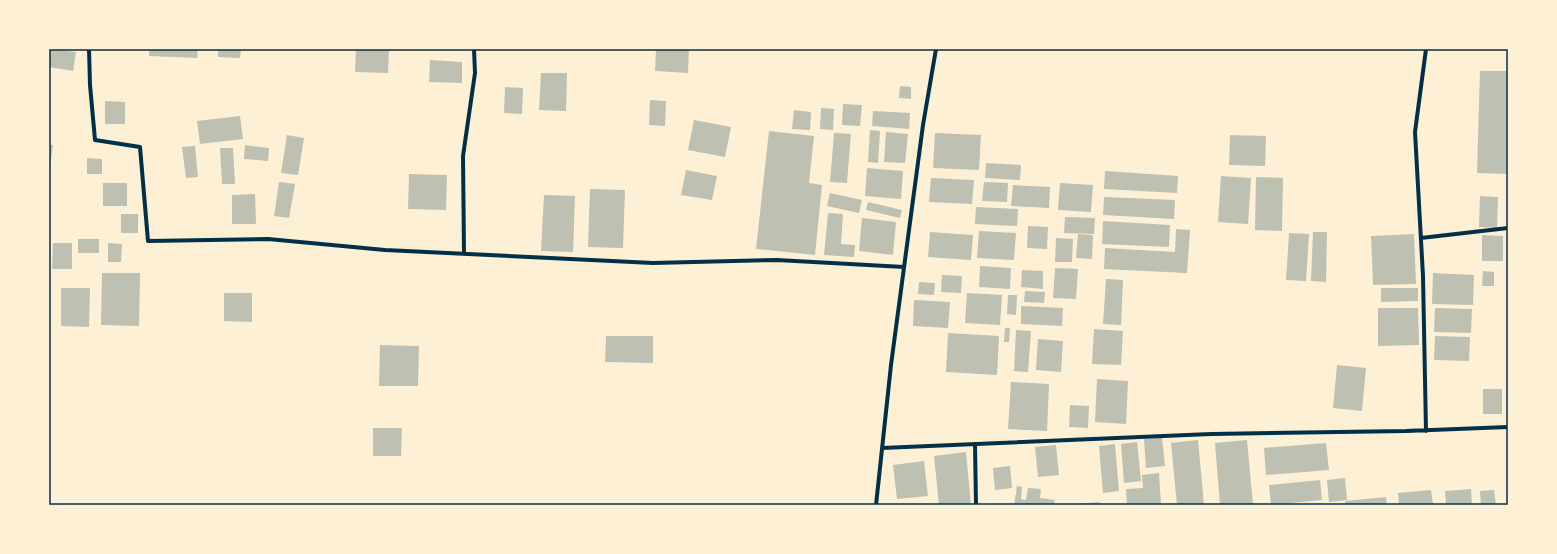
<svg xmlns="http://www.w3.org/2000/svg" width="1557" height="554" viewBox="0 0 1557 554" font-family="Georgia,serif">
  <rect width="100%" height="100%" fill="#fdf0d5"/>
  <path fill="#bec0b2" d="M 49,49 L 76,52 L 73,71 L 49,67 Z
    M 149,49 L 198,49 L 197,58 L 149,56 Z
    M 218,49 L 241,49 L 240,58 L 218,57 Z
    M 356,49 L 389,49 L 388,73 L 355,72 Z
    M 656,49 L 689,49 L 688,73 L 655,71 Z
    M 430,60 L 462,62 L 462,83 L 429,82 Z
    M 1480,71 L 1508,71 L 1508,174 L 1477,173 Z
    M 541,73 L 567,73 L 566,111 L 539,110 Z
    M 900,86 L 911,87 L 911,99 L 899,98 Z
    M 505,87 L 523,88 L 522,114 L 504,113 Z
    M 650,100 L 666,101 L 665,126 L 649,125 Z
    M 105,101 L 125,102 L 125,124 L 105,124 Z
    M 843,104 L 862,105 L 860,126 L 842,125 Z
    M 821,108 L 834,109 L 833,130 L 820,129 Z
    M 794,110 L 811,112 L 810,130 L 792,129 Z
    M 873,111 L 910,113 L 909,129 L 872,126 Z
    M 240,116 L 243,139 L 200,144 L 197,121 Z
    M 694,120 L 731,127 L 725,157 L 688,150 Z
    M 870,130 L 880,131 L 878,163 L 868,162 Z
    M 769,131 L 814,136 L 809,183 L 822,185 L 815,255 L 756,249 Z
    M 886,132 L 908,134 L 905,163 L 884,162 Z
    M 834,133 L 851,134 L 847,183 L 830,182 Z
    M 935,133 L 981,135 L 979,170 L 933,168 Z
    M 287,135 L 304,138 L 298,175 L 281,173 Z
    M 1230,135 L 1266,136 L 1265,166 L 1229,165 Z
    M 49,145 L 53,145 L 50,167 L 49,167 Z
    M 245,145 L 269,148 L 268,161 L 244,159 Z
    M 195,146 L 198,177 L 186,178 L 182,147 Z
    M 220,148 L 233,148 L 235,184 L 222,184 Z
    M 87,158 L 102,159 L 102,174 L 87,174 Z
    M 986,163 L 1021,165 L 1020,180 L 985,178 Z
    M 867,168 L 903,171 L 901,199 L 865,196 Z
    M 686,170 L 717,176 L 712,200 L 681,195 Z
    M 1105,171 L 1178,176 L 1177,193 L 1104,189 Z
    M 409,174 L 447,175 L 446,210 L 408,209 Z
    M 1221,176 L 1251,178 L 1248,224 L 1218,222 Z
    M 1256,177 L 1283,178 L 1282,231 L 1255,230 Z
    M 931,178 L 974,180 L 972,204 L 929,202 Z
    M 279,182 L 295,184 L 289,218 L 274,216 Z
    M 984,182 L 1008,183 L 1007,202 L 982,201 Z
    M 103,183 L 127,183 L 127,206 L 103,206 Z
    M 1060,183 L 1093,185 L 1091,212 L 1058,210 Z
    M 1013,185 L 1050,187 L 1049,208 L 1011,206 Z
    M 590,189 L 625,190 L 623,248 L 588,247 Z
    M 830,193 L 862,200 L 859,213 L 827,206 Z
    M 255,194 L 256,224 L 232,224 L 232,195 Z
    M 544,195 L 575,196 L 573,252 L 541,251 Z
    M 1480,196 L 1498,197 L 1497,228 L 1479,227 Z
    M 1104,197 L 1175,200 L 1174,219 L 1103,215 Z
    M 868,202 L 902,210 L 900,218 L 866,210 Z
    M 976,207 L 1018,209 L 1017,226 L 975,224 Z
    M 828,213 L 843,214 L 841,244 L 855,245 L 854,257 L 824,255 Z
    M 121,214 L 138,214 L 138,233 L 121,233 Z
    M 1065,217 L 1095,218 L 1094,234 L 1064,233 Z
    M 862,218 L 896,222 L 893,255 L 859,251 Z
    M 1103,221 L 1170,225 L 1169,247 L 1102,244 Z
    M 1028,226 L 1048,227 L 1047,249 L 1027,248 Z
    M 1176,229 L 1190,230 L 1187,273 L 1104,269 L 1105,248 L 1175,252 Z
    M 979,231 L 1016,233 L 1014,260 L 977,258 Z
    M 930,232 L 973,235 L 971,260 L 928,257 Z
    M 1313,232 L 1327,232 L 1326,282 L 1311,281 Z
    M 1289,233 L 1309,234 L 1306,281 L 1286,280 Z
    M 1078,234 L 1093,235 L 1092,259 L 1076,258 Z
    M 1414,234 L 1416,284 L 1373,285 L 1371,236 Z
    M 1482,235 L 1503,236 L 1503,261 L 1482,261 Z
    M 1056,238 L 1073,239 L 1072,262 L 1055,262 Z
    M 78,239 L 99,239 L 99,253 L 78,253 Z
    M 53,243 L 72,243 L 72,269 L 52,269 Z
    M 108,243 L 122,244 L 121,262 L 108,262 Z
    M 980,266 L 1011,268 L 1010,289 L 979,287 Z
    M 1055,268 L 1078,269 L 1076,299 L 1053,298 Z
    M 1022,270 L 1043,271 L 1043,289 L 1021,287 Z
    M 1483,271 L 1494,272 L 1494,286 L 1482,286 Z
    M 102,273 L 140,273 L 139,326 L 101,325 Z
    M 1433,273 L 1474,275 L 1473,305 L 1432,304 Z
    M 942,275 L 962,276 L 961,293 L 941,292 Z
    M 1106,279 L 1123,280 L 1121,325 L 1103,324 Z
    M 919,282 L 935,283 L 934,295 L 918,294 Z
    M 61,288 L 90,288 L 89,327 L 61,326 Z
    M 1381,288 L 1418,288 L 1418,301 L 1381,302 Z
    M 1025,291 L 1045,292 L 1044,303 L 1024,302 Z
    M 224,293 L 252,293 L 252,322 L 224,321 Z
    M 967,293 L 1002,295 L 1000,325 L 965,323 Z
    M 1008,295 L 1017,295 L 1016,315 L 1007,314 Z
    M 914,300 L 950,302 L 948,328 L 913,326 Z
    M 1021,306 L 1063,308 L 1062,326 L 1021,324 Z
    M 1378,308 L 1418,308 L 1419,345 L 1378,346 Z
    M 1435,308 L 1472,309 L 1471,333 L 1434,332 Z
    M 1005,328 L 1010,328 L 1009,342 L 1004,342 Z
    M 1094,329 L 1123,331 L 1121,365 L 1092,364 Z
    M 1016,330 L 1031,331 L 1028,372 L 1014,371 Z
    M 948,333 L 999,336 L 997,375 L 946,372 Z
    M 606,336 L 653,336 L 653,363 L 605,362 Z
    M 1435,336 L 1470,337 L 1469,361 L 1434,360 Z
    M 1038,339 L 1063,341 L 1061,372 L 1036,370 Z
    M 380,345 L 419,346 L 418,386 L 379,386 Z
    M 1337,365 L 1366,368 L 1362,411 L 1333,408 Z
    M 1097,379 L 1128,381 L 1126,424 L 1095,422 Z
    M 1011,382 L 1049,384 L 1047,431 L 1008,429 Z
    M 1483,389 L 1502,389 L 1502,414 L 1483,414 Z
    M 1070,405 L 1089,406 L 1088,428 L 1069,427 Z
    M 373,428 L 402,428 L 401,456 L 373,456 Z
    M 1162,438 L 1165,466 L 1146,468 L 1144,439 Z
    M 1198,440 L 1204,505 L 1177,505 L 1171,443 Z
    M 1247,440 L 1253,505 L 1220,505 L 1215,443 Z
    M 1137,442 L 1141,481 L 1124,483 L 1121,444 Z
    M 1326,443 L 1329,470 L 1266,475 L 1264,448 Z
    M 1115,444 L 1119,491 L 1103,493 L 1099,446 Z
    M 1056,445 L 1059,475 L 1038,477 L 1035,447 Z
    M 966,452 L 971,505 L 939,505 L 934,456 Z
    M 924,461 L 928,496 L 897,499 L 893,465 Z
    M 1010,466 L 1012,488 L 995,490 L 993,468 Z
    M 1159,473 L 1161,504 L 1127,505 L 1126,489 L 1143,488 L 1142,475 Z
    M 1345,478 L 1347,500 L 1329,502 L 1327,480 Z
    M 1320,480 L 1322,500 L 1271,505 L 1269,485 Z
    M 1017,486 L 1022,487 L 1021,499 L 1026,500 L 1028,488 L 1041,489 L 1040,498 L 1055,500 L 1054,505 L 1014,505 Z
    M 1471,489 L 1472,505 L 1446,505 L 1445,491 Z
    M 1431,490 L 1433,505 L 1399,505 L 1398,493 Z
    M 1494,490 L 1496,505 L 1481,505 L 1480,491 Z
    M 1386,497 L 1387,505 L 1346,505 L 1345,501 Z
    M 1099,502 L 1100,505 L 1079,505 L 1079,504 Z"/>
  <g fill="none" stroke-linecap="round" stroke-linejoin="round">
    <path stroke="#003049" stroke-width="4" d="M 89,49 L 90,85 L 95,140 L 140,147 L 148,241 L 268,239 L 385,250 L 653,263 L 777,260 L 904,267
      M 1421,238 L 1508,228
      M 464,253 L 463,156 L 475,73 L 474,49
      M 1426,431 L 1423,276 L 1415,132 L 1426,49
      M 975,444 L 976,505
      M 882,448 L 1211,434 L 1406,431 L 1508,427
      M 876,505 L 891,365 L 923,125 L 936,49"/>
  </g>
  <rect width="1557" height="554" fill="none" stroke="#fdf0d5" stroke-width="100"/>
  <rect x="50" y="50" width="1457" height="454" fill="none" stroke="#003049" stroke-width="1.5"/>
</svg>
